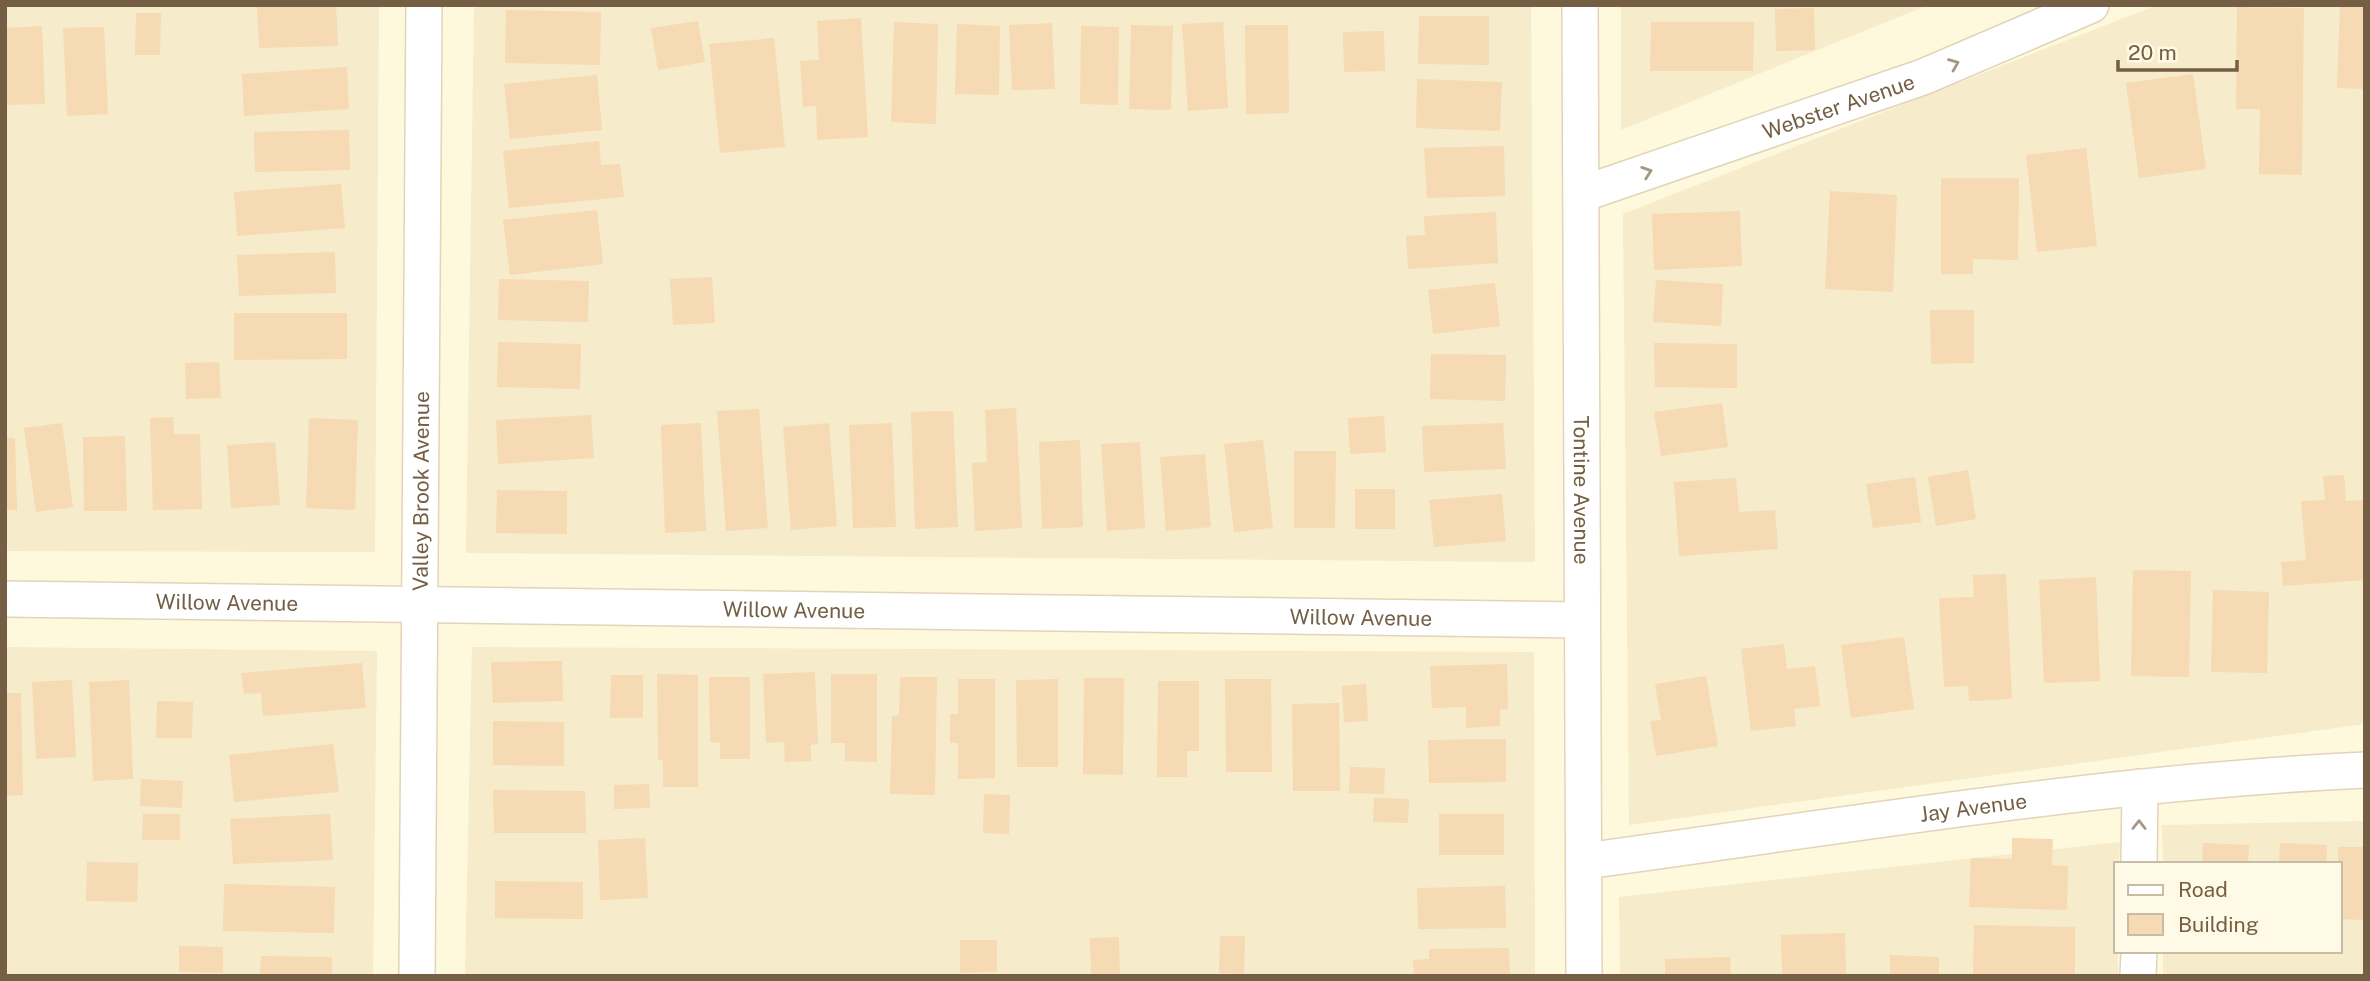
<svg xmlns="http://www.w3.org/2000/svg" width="2370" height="981" viewBox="0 0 2370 981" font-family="'Public Sans',sans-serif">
  <rect width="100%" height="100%" fill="#fef8dd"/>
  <path fill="#f6ebcb" d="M 5,5 L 379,5 L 375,552 L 5,551 Z
    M 474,5 L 1531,5 L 1535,562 L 466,553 Z
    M 1621,5 L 1928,5 L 1621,130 Z
    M 2157,5 L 2365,5 L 2365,724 L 1629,825 L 1623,214 Z
    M 5,647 L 377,651 L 373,976 L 5,976 Z
    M 472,647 L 1534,652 L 1535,976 L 465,976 Z
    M 2365,821 L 2365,976 L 2163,976 L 2163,951 L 2340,951 L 2340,864 L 2163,864 L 2162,825 Z
    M 2120,842 L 2119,864 L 2116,864 L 2118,976 L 1620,976 L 1619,897 Z"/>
  <path fill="#f5dab3" d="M 257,5 L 336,5 L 338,46 L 259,48 Z
    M 2340,5 L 2365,5 L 2365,89 L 2337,88 Z
    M 2237,7 L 2304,8 L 2302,175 L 2259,174 L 2260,109 L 2236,109 Z
    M 1814,8 L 1815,50 L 1776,51 L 1775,9 Z
    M 506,10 L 601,12 L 600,65 L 505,63 Z
    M 136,13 L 161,13 L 160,55 L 135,55 Z
    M 1419,16 L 1489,16 L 1489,65 L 1418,64 Z
    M 861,18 L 868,137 L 817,140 L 816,106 L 803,107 L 800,61 L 819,60 L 817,21 Z
    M 698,21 L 705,62 L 658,70 L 651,28 Z
    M 894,22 L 938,24 L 936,124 L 891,122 Z
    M 1223,22 L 1228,108 L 1188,111 L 1182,24 Z
    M 1651,22 L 1754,22 L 1753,71 L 1650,71 Z
    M 1052,23 L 1055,89 L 1012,90 L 1009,25 Z
    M 957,24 L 1000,26 L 999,95 L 955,94 Z
    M 1131,25 L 1173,26 L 1171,110 L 1129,109 Z
    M 1245,25 L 1288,25 L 1289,113 L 1246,114 Z
    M 42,26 L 45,104 L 5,105 L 5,28 Z
    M 1081,26 L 1119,27 L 1118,105 L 1080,104 Z
    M 104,27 L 108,114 L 67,116 L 63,28 Z
    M 1384,31 L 1385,71 L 1344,72 L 1343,32 Z
    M 774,38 L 785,147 L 720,153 L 709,44 Z
    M 347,67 L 349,109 L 244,116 L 242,74 Z
    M 2193,74 L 2206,169 L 2139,178 L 2126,83 Z
    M 597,75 L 602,130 L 510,139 L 504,84 Z
    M 1417,79 L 1502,82 L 1500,131 L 1416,128 Z
    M 349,130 L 350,170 L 255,172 L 254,132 Z
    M 599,141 L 601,165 L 620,164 L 624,197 L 509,208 L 503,151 Z
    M 1504,146 L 1505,196 L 1427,198 L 1424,148 Z
    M 2086,148 L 2097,246 L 2037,252 L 2026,155 Z
    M 1941,178 L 2019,178 L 2018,260 L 1973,259 L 1973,274 L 1941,274 Z
    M 341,184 L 345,228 L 237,236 L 234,192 Z
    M 1830,191 L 1897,195 L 1893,292 L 1825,289 Z
    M 597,210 L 603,264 L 510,275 L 503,220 Z
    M 1740,211 L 1742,266 L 1654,270 L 1652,214 Z
    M 1496,212 L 1498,263 L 1408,269 L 1406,236 L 1425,235 L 1424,216 Z
    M 335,252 L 336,293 L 239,296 L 237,255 Z
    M 712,277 L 715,323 L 673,325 L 670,279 Z
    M 499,279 L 589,281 L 588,322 L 498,320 Z
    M 1656,280 L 1723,284 L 1721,326 L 1653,322 Z
    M 1495,283 L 1500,326 L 1433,334 L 1428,290 Z
    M 1930,310 L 1974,310 L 1974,363 L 1931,364 Z
    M 234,313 L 347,313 L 347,359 L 234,360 Z
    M 498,342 L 581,344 L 580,389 L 497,387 Z
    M 1654,343 L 1737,344 L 1737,388 L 1655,387 Z
    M 1431,354 L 1506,355 L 1505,401 L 1430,399 Z
    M 219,362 L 221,398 L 186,399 L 185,363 Z
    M 1722,403 L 1728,447 L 1661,456 L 1654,412 Z
    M 1016,408 L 1022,528 L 975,531 L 972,463 L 987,462 L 985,410 Z
    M 759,409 L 768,528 L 726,531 L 717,411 Z
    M 953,411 L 958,527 L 915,529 L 911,412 Z
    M 591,415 L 594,458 L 498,464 L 496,420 Z
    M 1384,416 L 1386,452 L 1350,454 L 1348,418 Z
    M 173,417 L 174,434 L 200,434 L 202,509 L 153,510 L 150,418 Z
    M 309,418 L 358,420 L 355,510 L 306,508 Z
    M 62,423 L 73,507 L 36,512 L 24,428 Z
    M 701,423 L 706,531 L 665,533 L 661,425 Z
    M 829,423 L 837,526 L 791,530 L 783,427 Z
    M 892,423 L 896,527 L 853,528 L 849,425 Z
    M 1503,423 L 1506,469 L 1424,472 L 1422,426 Z
    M 125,436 L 127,511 L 84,511 L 83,437 Z
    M 5,438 L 15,438 L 17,510 L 5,510 Z
    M 1080,440 L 1083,527 L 1042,529 L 1039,442 Z
    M 1263,440 L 1273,528 L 1234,532 L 1224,444 Z
    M 275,442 L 280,505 L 231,508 L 227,445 Z
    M 1140,442 L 1145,528 L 1107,531 L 1101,444 Z
    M 1294,451 L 1336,451 L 1335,528 L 1294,528 Z
    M 1205,454 L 1211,527 L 1166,531 L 1160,457 Z
    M 1968,470 L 1976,519 L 1936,526 L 1928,477 Z
    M 2344,475 L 2346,501 L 2365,500 L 2365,580 L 2283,586 L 2281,562 L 2306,560 L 2301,501 L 2325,500 L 2323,476 Z
    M 1915,477 L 1921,522 L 1873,528 L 1866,484 Z
    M 1736,478 L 1739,512 L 1775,510 L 1778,549 L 1679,556 L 1674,482 Z
    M 1355,489 L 1395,489 L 1395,529 L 1355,529 Z
    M 497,490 L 567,491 L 567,534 L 496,533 Z
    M 1502,494 L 1506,541 L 1434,547 L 1429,500 Z
    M 2133,570 L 2191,571 L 2189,677 L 2131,676 Z
    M 2006,574 L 2012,699 L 1969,701 L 1968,686 L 1944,687 L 1939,598 L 1974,597 L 1973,575 Z
    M 2096,577 L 2100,681 L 2044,683 L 2039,580 Z
    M 2213,590 L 2269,592 L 2267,673 L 2211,672 Z
    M 1904,637 L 1914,709 L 1851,718 L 1841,645 Z
    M 1784,644 L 1787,669 L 1815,666 L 1820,706 L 1794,709 L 1796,726 L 1751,731 L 1741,649 Z
    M 562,661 L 563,701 L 493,703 L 491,662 Z
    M 362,663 L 366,708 L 263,716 L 261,693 L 244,694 L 241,673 Z
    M 1507,664 L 1508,709 L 1500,709 L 1500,726 L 1466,728 L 1466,707 L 1432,708 L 1430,666 Z
    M 815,672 L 818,744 L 811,745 L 811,761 L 785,762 L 784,742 L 766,743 L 763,674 Z
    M 657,674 L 698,675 L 698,787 L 663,787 L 663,761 L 658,759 Z
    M 831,674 L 877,674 L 877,762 L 845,761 L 845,743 L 831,743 Z
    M 611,675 L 643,675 L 643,718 L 610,718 Z
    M 1706,676 L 1718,746 L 1656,756 L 1650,721 L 1661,720 L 1655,684 Z
    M 709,677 L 750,677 L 750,759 L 720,759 L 720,743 L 710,742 Z
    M 900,677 L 937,677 L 935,795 L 890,794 L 892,716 L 899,715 Z
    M 1084,678 L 1124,678 L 1123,775 L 1083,774 Z
    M 958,679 L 995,679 L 995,778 L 958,779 L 958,743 L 950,743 L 950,714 L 958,714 Z
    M 1058,679 L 1058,767 L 1017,767 L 1016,680 Z
    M 1225,679 L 1271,679 L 1272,772 L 1226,772 Z
    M 72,680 L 76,757 L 36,759 L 32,682 Z
    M 129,680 L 133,779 L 93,781 L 89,682 Z
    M 1158,681 L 1199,681 L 1199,751 L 1187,751 L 1187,777 L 1157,777 Z
    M 1366,684 L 1368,721 L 1344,722 L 1342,686 Z
    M 5,693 L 21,693 L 23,795 L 5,796 Z
    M 157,701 L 193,702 L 192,738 L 156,738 Z
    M 1339,703 L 1340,791 L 1293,791 L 1292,704 Z
    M 493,721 L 564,722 L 564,766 L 493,765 Z
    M 1506,739 L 1506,782 L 1429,783 L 1428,740 Z
    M 333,744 L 339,792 L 234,802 L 229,755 Z
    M 1350,767 L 1385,768 L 1384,794 L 1349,793 Z
    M 141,779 L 183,781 L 182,808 L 140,806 Z
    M 649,784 L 650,808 L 614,809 L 614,785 Z
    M 493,790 L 585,791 L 586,833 L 494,833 Z
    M 984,794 L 1010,795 L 1009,834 L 983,833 Z
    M 1374,798 L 1409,799 L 1408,823 L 1373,822 Z
    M 143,814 L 180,814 L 180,840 L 142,840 Z
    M 330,814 L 333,860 L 233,864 L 230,819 Z
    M 1439,814 L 1504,814 L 1504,855 L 1439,855 Z
    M 645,838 L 648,898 L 600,900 L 598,840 Z
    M 2012,838 L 2053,839 L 2052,865 L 2068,866 L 2067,910 L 1969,907 L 1971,858 L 2012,859 Z
    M 2203,843 L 2249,845 L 2248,864 L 2202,864 Z
    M 2280,843 L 2327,845 L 2326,864 L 2279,864 Z
    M 2338,847 L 2365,847 L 2365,920 L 2340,919 Z
    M 87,862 L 138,863 L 137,902 L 86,901 Z
    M 495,881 L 583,882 L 583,919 L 495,918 Z
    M 224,884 L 335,887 L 334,933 L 223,931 Z
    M 1505,886 L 1506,928 L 1418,929 L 1417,888 Z
    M 1974,925 L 2075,927 L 2075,976 L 1973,976 Z
    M 1845,933 L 1846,976 L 1782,976 L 1781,935 Z
    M 1220,936 L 1245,936 L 1244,974 L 1219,973 Z
    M 1119,937 L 1120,974 L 1091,975 L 1090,938 Z
    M 960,940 L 997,940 L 997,972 L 960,973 Z
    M 179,946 L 223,947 L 223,973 L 179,972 Z
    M 1509,948 L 1510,976 L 1414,976 L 1413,960 L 1429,959 L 1429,949 Z
    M 1890,955 L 1939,957 L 1939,976 L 1890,976 Z
    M 261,956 L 332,957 L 332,976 L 260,976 Z
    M 1730,957 L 1731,976 L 1665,976 L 1665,959 Z"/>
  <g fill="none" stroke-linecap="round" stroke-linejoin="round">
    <defs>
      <g id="minor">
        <path id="s1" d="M 1580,5 L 1584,976"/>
        <path id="s2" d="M 1582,194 L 1923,77 L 2091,5"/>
        <path id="s3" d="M 5,599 L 1582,620"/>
        <path id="s4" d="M 1585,861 C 1844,826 2103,782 2365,770"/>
        <path d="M 2139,864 L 2140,787"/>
        <path id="s5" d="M 417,976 L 424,5"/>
        <path d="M 2138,976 L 2139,951"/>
      </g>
    </defs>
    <use href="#minor" stroke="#e2d4b9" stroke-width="38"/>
    <use href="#minor" stroke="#fff" stroke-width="35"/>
  </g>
  <defs><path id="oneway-chevron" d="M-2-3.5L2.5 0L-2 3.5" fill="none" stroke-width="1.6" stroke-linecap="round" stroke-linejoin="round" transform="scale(1.75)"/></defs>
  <g stroke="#a59785">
    <use href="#oneway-chevron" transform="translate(1954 64) rotate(-22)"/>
    <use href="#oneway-chevron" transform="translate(1647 172) rotate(-19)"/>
    <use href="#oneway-chevron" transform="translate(2139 825) rotate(-90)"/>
  </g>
  <g text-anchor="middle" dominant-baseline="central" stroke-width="5" stroke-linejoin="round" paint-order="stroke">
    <g font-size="21" fill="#745f44" stroke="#fffae5">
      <text stroke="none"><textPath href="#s2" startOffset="271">Webster Avenue</textPath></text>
      <text stroke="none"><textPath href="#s5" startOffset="485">Valley Brook Avenue</textPath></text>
      <text stroke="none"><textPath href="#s1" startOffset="485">Tontine Avenue</textPath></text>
      <text stroke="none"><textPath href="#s3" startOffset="222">Willow Avenue</textPath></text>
      <text stroke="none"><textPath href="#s3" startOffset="789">Willow Avenue</textPath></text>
      <text stroke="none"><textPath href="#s3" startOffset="1356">Willow Avenue</textPath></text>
      <text stroke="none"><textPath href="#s4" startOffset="392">Jay Avenue</textPath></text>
    </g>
  </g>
  <rect width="2370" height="981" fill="none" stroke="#745f44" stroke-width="14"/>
  <rect x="2114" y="862" width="228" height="91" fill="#fffae5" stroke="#c7bca5" stroke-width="2"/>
  <rect x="2128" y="885" width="35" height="10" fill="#ffffff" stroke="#c7bca5" stroke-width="2"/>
  <text x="2178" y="897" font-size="21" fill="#745f44">Road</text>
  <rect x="2128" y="914" width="35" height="21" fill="#f5dab3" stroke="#c7bca5" stroke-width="2"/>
  <text x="2178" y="932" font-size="21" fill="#745f44">Building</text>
  <path d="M2118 60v10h119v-10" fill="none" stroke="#745f44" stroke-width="3.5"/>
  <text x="2128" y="60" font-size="21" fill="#745f44" stroke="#fffae5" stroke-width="5" paint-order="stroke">20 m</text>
</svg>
